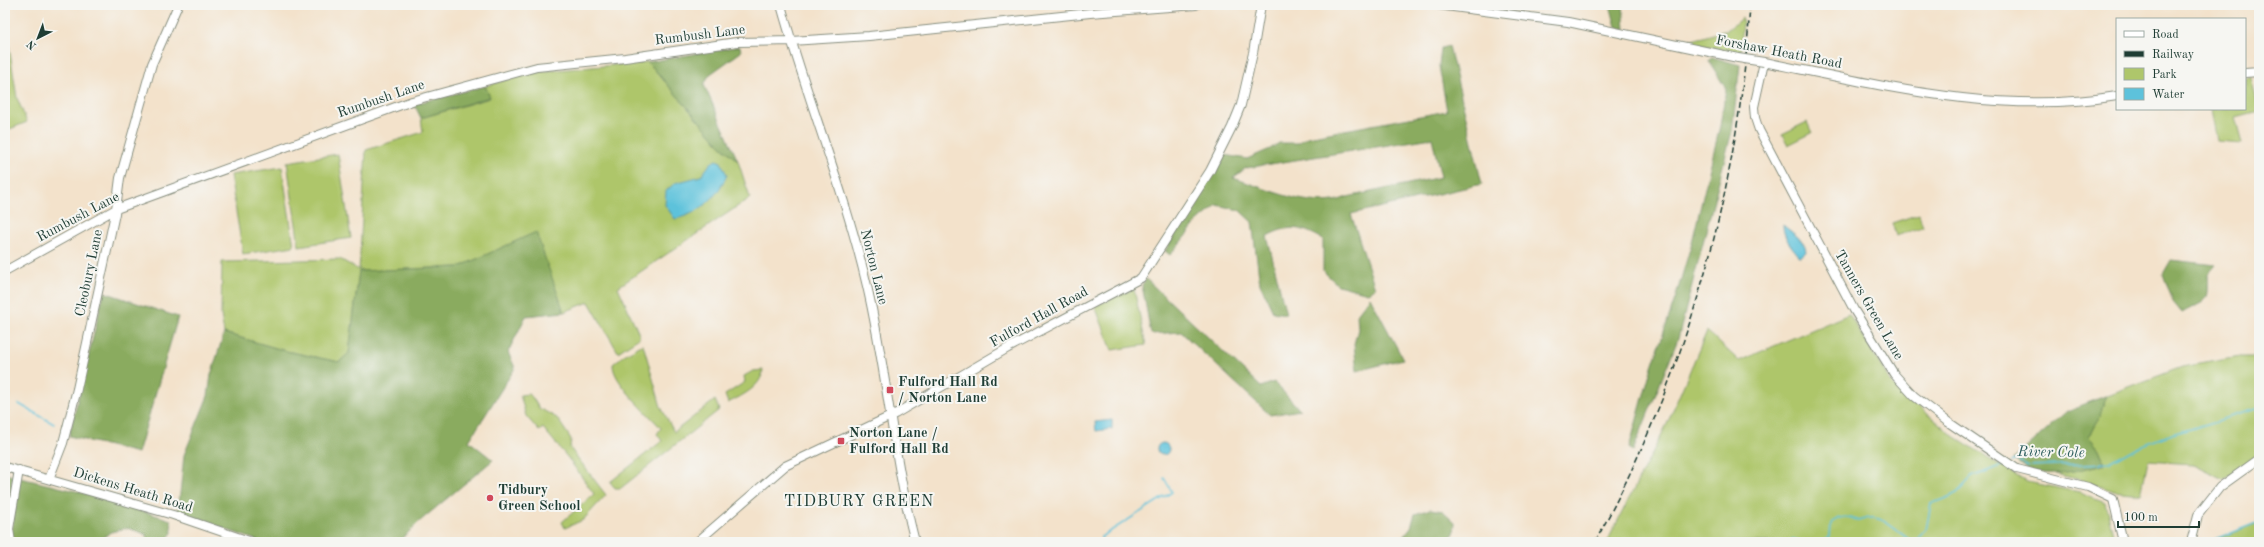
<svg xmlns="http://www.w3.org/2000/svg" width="2264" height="547" viewBox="0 0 2264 547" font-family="'Old Standard TT',serif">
  <rect width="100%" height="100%" fill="#f6f6f2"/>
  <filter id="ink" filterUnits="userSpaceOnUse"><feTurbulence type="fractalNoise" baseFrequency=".025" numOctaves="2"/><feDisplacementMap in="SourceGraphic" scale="8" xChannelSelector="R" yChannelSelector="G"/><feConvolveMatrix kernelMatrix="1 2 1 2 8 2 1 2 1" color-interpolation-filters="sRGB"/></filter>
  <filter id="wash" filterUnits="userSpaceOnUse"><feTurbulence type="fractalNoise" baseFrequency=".012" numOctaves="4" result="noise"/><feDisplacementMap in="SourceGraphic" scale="16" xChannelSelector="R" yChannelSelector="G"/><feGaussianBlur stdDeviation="0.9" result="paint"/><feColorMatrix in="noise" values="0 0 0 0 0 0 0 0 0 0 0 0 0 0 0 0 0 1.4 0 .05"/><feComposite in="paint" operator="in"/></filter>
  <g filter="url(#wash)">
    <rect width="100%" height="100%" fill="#f3e2cb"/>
    <path fill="#aec66b" stroke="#668250" d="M 1742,18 L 1743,21 L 1741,54 L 1686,42 L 1727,30 Z
      M 5,20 L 17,98 L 27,122 L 5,131 Z
      M 648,62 L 719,144 L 738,161 L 750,198 L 618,287 L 639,334 L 639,338 L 618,352 L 589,302 L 564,312 L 535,233 L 459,267 L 359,271 L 349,354 L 339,362 L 286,351 L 224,333 L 221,315 L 222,262 L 340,259 L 359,270 L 366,150 L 423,132 L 421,118 L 490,98 L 485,86 L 535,72 Z
      M 2251,77 L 2259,111 L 2236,117 L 2243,143 L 2217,141 L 2211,109 L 2245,109 L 2245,78 Z
      M 1807,122 L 1812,133 L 1788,145 L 1782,134 Z
      M 338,154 L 351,238 L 299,246 L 287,162 Z
      M 282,167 L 294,246 L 243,254 L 230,175 Z
      M 1919,214 L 1923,227 L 1896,236 L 1892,223 Z
      M 1134,289 L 1146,345 L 1112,350 L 1095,306 Z
      M 1849,314 L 1892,384 L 1954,436 L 2027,482 L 2080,492 L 2105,502 L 2115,542 L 1607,542 L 1667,424 L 1707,331 L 1739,361 Z
      M 643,344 L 661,407 L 674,432 L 715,400 L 719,410 L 621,488 L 615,488 L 610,482 L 662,441 L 657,434 L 661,428 C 649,414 612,382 613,364 L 624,355 Z
      M 2239,357 L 2259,357 L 2259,453 L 2253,460 L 2223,479 L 2193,464 L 2148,461 L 2141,494 L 2113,491 L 2077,479 L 2055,474 L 2105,464 L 2099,449 L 2089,437 C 2095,418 2104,418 2105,396 L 2182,367 Z
      M 763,370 C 761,387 743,395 728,403 L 725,395 L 745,382 L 744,376 L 753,371 Z
      M 528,394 L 532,397 L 539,408 L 557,418 L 571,439 L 570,448 L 606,495 L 583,520 L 565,528 L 562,522 L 594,494 L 568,458 L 543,428 L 539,431 L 526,416 L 520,395 Z
      M 2259,522 L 2259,542 L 2209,542 Z"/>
    <path fill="#8aab5f" stroke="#54744a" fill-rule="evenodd" d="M 1610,5 L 1623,5 L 1625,29 L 1616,27 Z
      M 740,46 L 741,52 L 709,75 L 704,85 L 738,161 L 719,144 L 648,62 Z
      M 1449,46 L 1482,184 L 1351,214 L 1375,288 L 1368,293 L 1338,285 L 1323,271 L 1323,239 C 1301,227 1290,224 1267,236 L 1286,314 L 1273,312 L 1260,284 L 1252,222 L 1239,210 L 1217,205 L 1197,222 L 1170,255 L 1165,251 L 1199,192 L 1224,155 L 1247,159 L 1270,149 L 1279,143 L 1298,143 L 1307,137 L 1447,111 L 1439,66 L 1441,48 ZM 1432,138 L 1441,177 L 1347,197 C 1314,212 1266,188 1233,178 L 1246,168 Z
      M 1712,57 L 1740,65 L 1732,131 L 1678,339 L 1633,451 L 1629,448 L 1649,376 L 1676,296 L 1692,242 L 1720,126 L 1726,89 L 1709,61 Z
      M 485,86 L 490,97 L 421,118 L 414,104 Z
      M 536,232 L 564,312 L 526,316 L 508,352 L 515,368 L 469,441 L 493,460 L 420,521 L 399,542 L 262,542 L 178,513 L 184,455 L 208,396 L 211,375 L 224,333 L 286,351 L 339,362 L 349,353 L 359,271 L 459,267 Z
      M 2171,260 L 2216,265 L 2208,274 C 2209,306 2208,298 2182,313 L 2173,302 L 2163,274 Z
      M 1146,279 L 1261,387 L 1274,382 L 1300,410 L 1270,415 L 1181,332 L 1151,334 L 1142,285 Z
      M 104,292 L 178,317 L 138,453 L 69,436 Z
      M 1370,297 L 1403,359 L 1357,371 L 1354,344 L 1358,329 L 1357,314 Z
      M 2105,396 C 2104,418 2095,418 2089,437 L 2099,449 L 2105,464 C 2076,470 2037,484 2014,459 L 2067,411 Z
      M 5,474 L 13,476 L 5,526 Z
      M 20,478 L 80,492 L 171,520 L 172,533 L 164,542 L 148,542 L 146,534 L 127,528 L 111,532 L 97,542 L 41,540 L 14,542 L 11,533 Z
      M 1430,509 L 1443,511 L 1455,522 L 1454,534 L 1442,542 L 1399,542 L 1411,527 L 1415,514 Z"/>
    <path fill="#5dc2db" stroke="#3e8088" d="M 716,160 L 721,162 L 727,175 C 717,198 699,214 675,219 L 665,205 L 666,191 L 675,183 L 701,176 L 711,163 Z
      M 1783,225 L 1798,237 L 1805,246 L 1806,252 L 1800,257 C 1792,247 1783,238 1783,225 Z
      M 1112,420 L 1112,429 L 1096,431 L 1095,422 Z
      M1157 449a6 6 0 1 1 12 0a6 6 0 1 1-12 0Z"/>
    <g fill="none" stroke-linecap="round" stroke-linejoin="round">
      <path stroke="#5dc2db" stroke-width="1.5" d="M 5,385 L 10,396
        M 19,404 L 54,424
        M 2012,462 L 2017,460 L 2027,466 L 2110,463 L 2138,447 L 2163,437 L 2259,408
        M 1102,542 L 1101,537 L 1172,492 L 1164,478
        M 1788,542 L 1793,539 L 1803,542
        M 1823,542 L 1830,536 L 1831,523 C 1840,516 1848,515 1858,521 C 1862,520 1869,517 1874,518 C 1887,519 1901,536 1914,542 L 1926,530 L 1931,504 L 1956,494 L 1972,477 L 2005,464
        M 2207,542 L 2259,522"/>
    </g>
  </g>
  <g filter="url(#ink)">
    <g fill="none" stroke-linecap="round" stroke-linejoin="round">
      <defs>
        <path id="tertiary" d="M 781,5 C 807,99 845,191 867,286 C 887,371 893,458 915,542
          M 1438,5 L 1568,22 L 1738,58
          M 2245,73 L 2259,72
          M 2117,96 C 1999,116 1880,85 1764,62 L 1754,107 L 1755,118 L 1759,130 L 1854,310 L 1894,374 L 1914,396 L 1948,422 L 2017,469 L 2088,487 L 2113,499 L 2123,542
          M 5,271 L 116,209 L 412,101 L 537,67 L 625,58 L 737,42 L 791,41 L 869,36 L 1090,13 L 1196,5
          M 5,467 L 173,515 L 252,542
          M 49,479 L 63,443 L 77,389 L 116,209 L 120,178 L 152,64 L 178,5
          M 11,542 L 9,529 L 19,470
          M 697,542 L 785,466 L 895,414 L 1008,348 L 1141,278 L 1210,171 L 1232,127 L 1241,105 L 1253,53 L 1261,5
          M 2191,542 L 2198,515 L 2220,487 L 2259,459"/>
      </defs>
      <use href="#tertiary" stroke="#899080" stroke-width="10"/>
      <use href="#tertiary" stroke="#fff" stroke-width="8"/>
      <path stroke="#1f3d34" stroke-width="1.5" stroke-dasharray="6 3" stroke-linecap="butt" d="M 1595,542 C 1685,378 1739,192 1750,5"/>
      <defs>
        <path id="tertiary-bridge" d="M 1738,58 L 1764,62"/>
      </defs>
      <use href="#tertiary-bridge" stroke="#899080" stroke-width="10" stroke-linecap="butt"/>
      <use href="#tertiary-bridge" stroke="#fff" stroke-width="8"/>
    </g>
  </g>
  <g fill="#d1495b" stroke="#f6f6f2" stroke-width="1.5">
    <rect x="886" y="386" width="8" height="8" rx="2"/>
    <rect x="837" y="437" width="8" height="8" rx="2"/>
    <circle cx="490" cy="498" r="4"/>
  </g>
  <g text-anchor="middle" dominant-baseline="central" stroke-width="4" stroke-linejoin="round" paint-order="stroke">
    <g font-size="14" fill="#1f3d34" stroke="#f6f6f2">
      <text transform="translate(700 35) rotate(-7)">Rumbush Lane</text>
      <text transform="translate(1779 52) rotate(11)">Forshaw Heath Road</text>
      <text transform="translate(381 99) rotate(-19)">Rumbush Lane</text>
      <text transform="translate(78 217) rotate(-28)">Rumbush Lane</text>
      <text transform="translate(874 267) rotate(76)">Norton Lane</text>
      <text transform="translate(89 273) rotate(-78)">Cleobury Lane</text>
      <text transform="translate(1869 305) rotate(60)">Tanners Green Lane</text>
      <text transform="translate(1039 317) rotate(-29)">Fulford Hall Road</text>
      <text transform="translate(133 490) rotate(17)">Dickens Heath Road</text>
    </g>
    <g font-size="14" font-weight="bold" fill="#1f3d34" stroke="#f6f6f2" text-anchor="start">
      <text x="898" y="382">Fulford Hall Rd<tspan x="898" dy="16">/ Norton Lane</tspan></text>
      <text x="849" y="433">Norton Lane /<tspan x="849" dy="16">Fulford Hall Rd</tspan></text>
      <text x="498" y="490">Tidbury<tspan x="498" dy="16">Green School</tspan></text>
    </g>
    <g font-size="15" font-style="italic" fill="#2e5e5e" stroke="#f6f6f2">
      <text transform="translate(2051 453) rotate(1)">River Cole</text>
    </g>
    <g font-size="16" letter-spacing="1" fill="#1f3d34" stroke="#f6f6f2">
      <text x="859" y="502">TIDBURY GREEN</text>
    </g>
  </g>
  <rect width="2264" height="547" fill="none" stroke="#f6f6f2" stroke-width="20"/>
  <rect x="2116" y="18" width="130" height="92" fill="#f6f6f2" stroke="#a0aca6"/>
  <rect x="2124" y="31" width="20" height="6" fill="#ffffff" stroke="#a0aca6"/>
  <text x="2152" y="38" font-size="12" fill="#1f3d34">Road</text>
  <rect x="2124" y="51" width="20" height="6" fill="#1f3d34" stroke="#a0aca6"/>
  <text x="2152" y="58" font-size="12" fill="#1f3d34">Railway</text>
  <rect x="2124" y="68" width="20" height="12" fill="#aec66b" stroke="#a0aca6"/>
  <text x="2152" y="78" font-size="12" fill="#1f3d34">Park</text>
  <rect x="2124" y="88" width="20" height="12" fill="#5dc2db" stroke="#a0aca6"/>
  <text x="2152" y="98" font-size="12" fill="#1f3d34">Water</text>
  <g transform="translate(38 38) rotate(222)" stroke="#f6f6f2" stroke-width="3" paint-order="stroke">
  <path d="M0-3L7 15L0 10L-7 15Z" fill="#1f3d34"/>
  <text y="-6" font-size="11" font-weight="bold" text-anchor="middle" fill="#1f3d34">N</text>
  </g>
  <path d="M2118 521v6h81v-6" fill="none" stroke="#1f3d34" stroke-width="2"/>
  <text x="2124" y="521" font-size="12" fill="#1f3d34" stroke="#f6f6f2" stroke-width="3" paint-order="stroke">100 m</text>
</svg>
